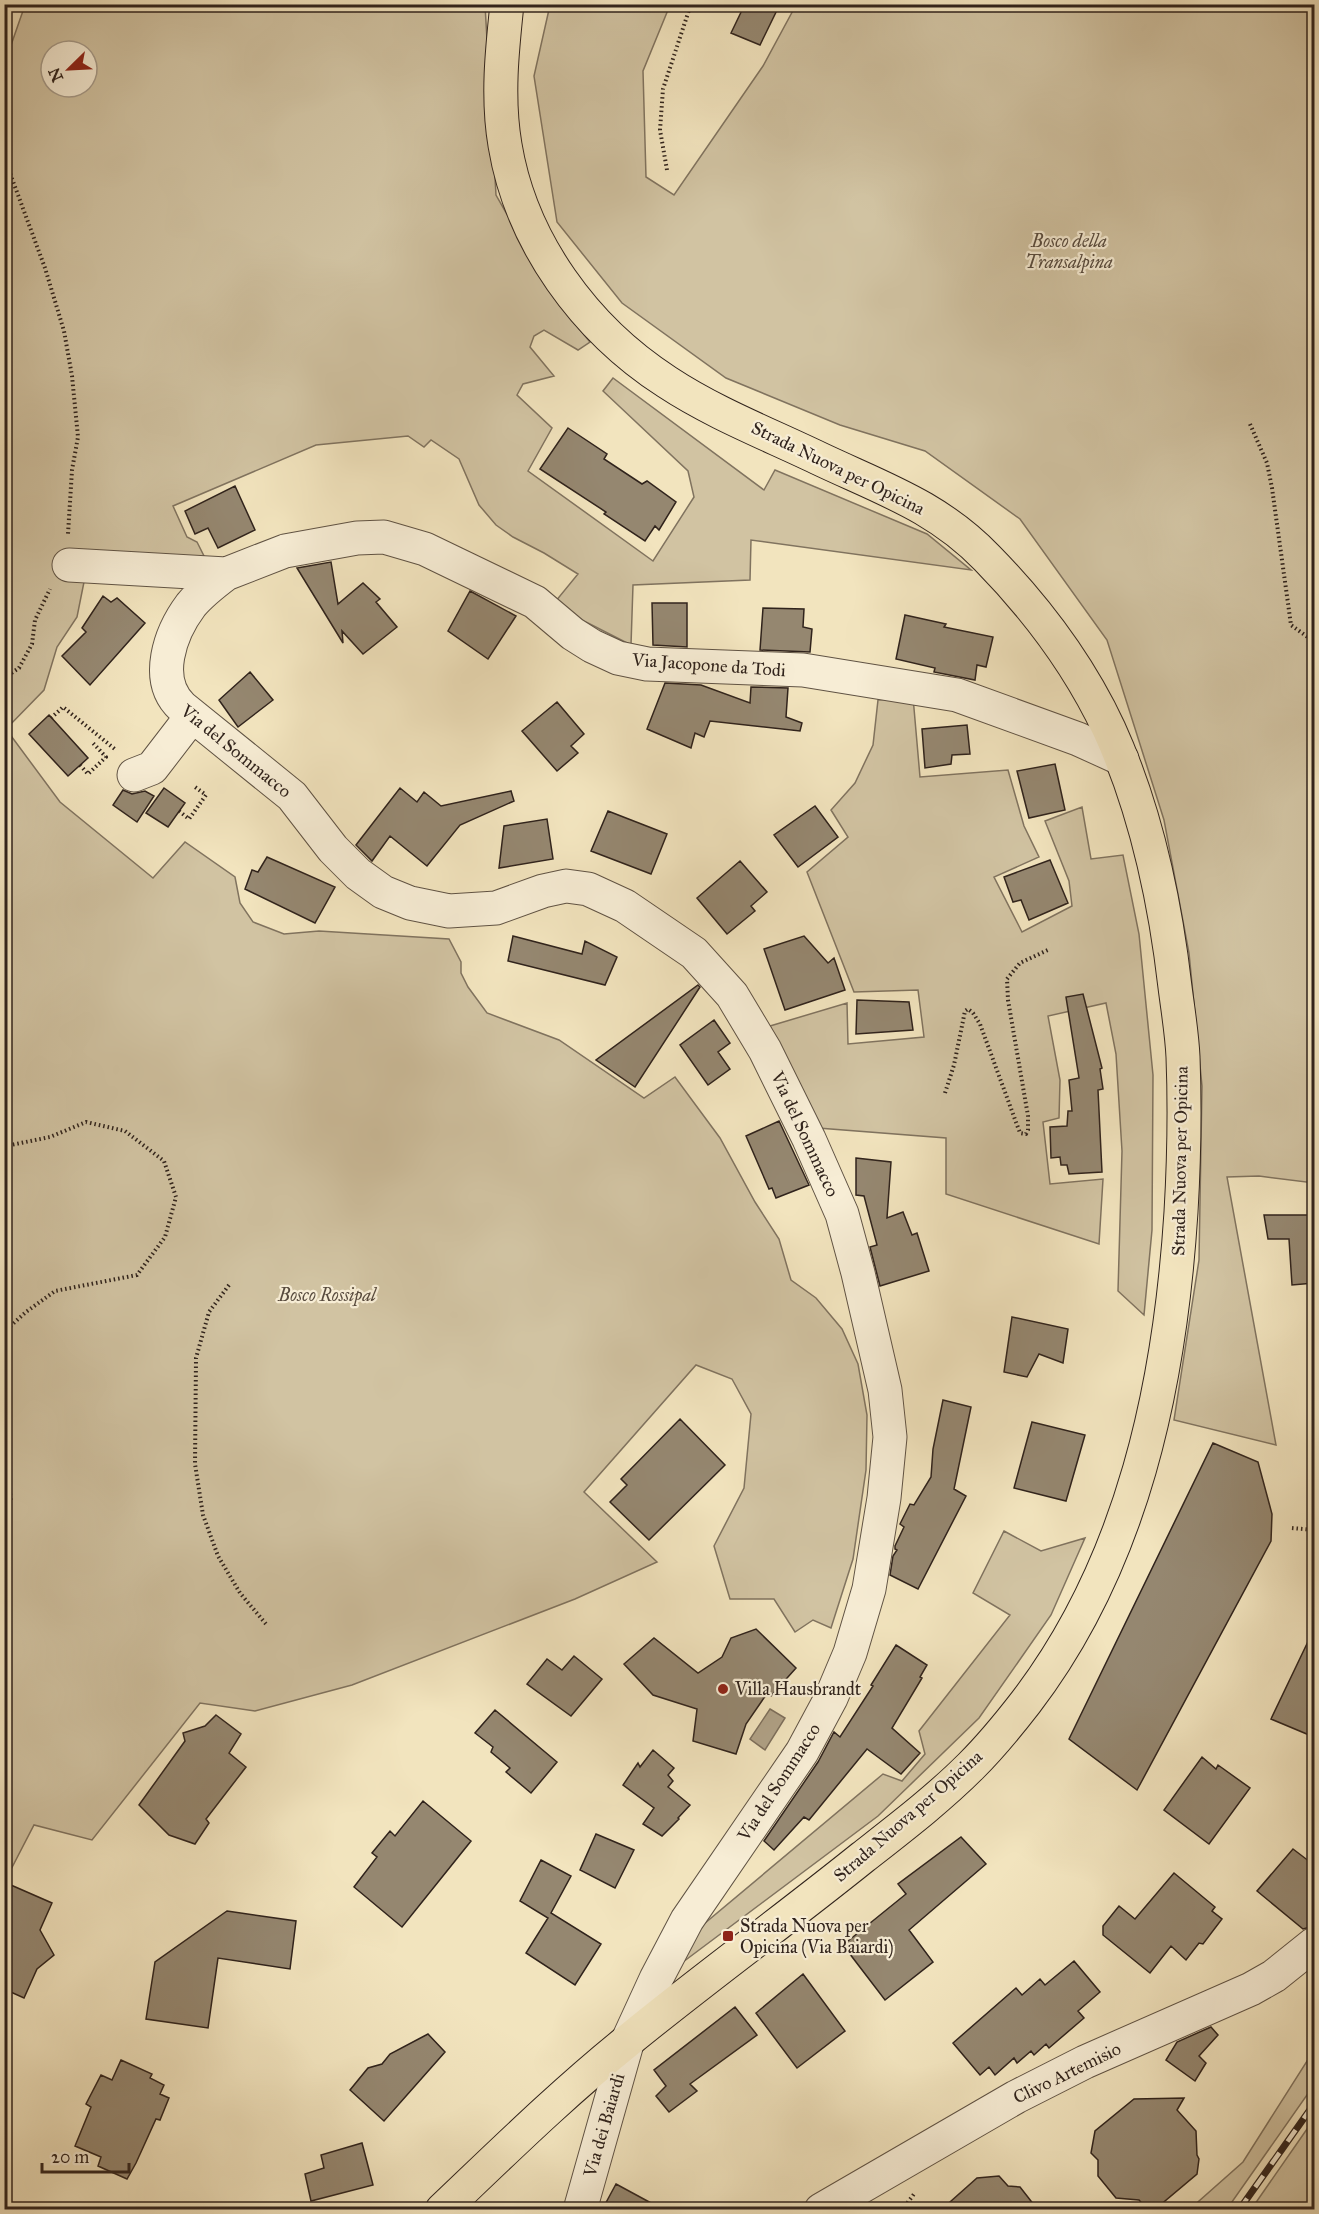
<svg xmlns="http://www.w3.org/2000/svg" width="1319" height="2214" viewBox="0 0 1319 2214" font-family="'IM FELL Great Primer',serif">
  <rect width="100%" height="100%" fill="#f2e4be"/>
  <filter id="stains"><feTurbulence type="fractalNoise" baseFrequency=".00333" numOctaves="4"/><feColorMatrix values="0 0 0 0 .2 0 0 0 0 .09 0 0 0 0 .02 0 0 0 .5 -.17"/></filter>
  <radialGradient id="worn" r=".72"><stop offset=".6" stop-color="#630" stop-opacity="0"/><stop offset="1" stop-color="#630" stop-opacity=".3"/></radialGradient>
  <path fill="#d1c3a2" stroke="#80735f" stroke-width="1.5" fill-rule="evenodd" d="M 25,5 L 485,5 L 496,195 L 553,296 L 590,342 L 578,350 L 544,330 L 534,336 L 530,347 L 554,376 L 523,384 L 517,395 L 552,428 L 528,471 L 653,561 L 694,497 L 688,471 L 603,391 L 613,378 L 764,490 L 775,470 L 927,534 L 971,570 L 751,540 L 750,580 L 633,585 L 631,645 L 582,620 L 555,602 L 578,574 L 544,553 L 513,537 L 496,525 L 479,505 L 459,459 L 431,440 L 424,447 L 408,436 L 316,445 L 173,506 L 187,537 L 197,542 L 208,564 L 89,557 L 77,617 L 57,647 L 44,690 L 6,729 L 60,802 L 153,878 L 185,842 L 235,877 L 240,903 L 253,922 L 284,934 L 319,931 L 449,939 L 461,962 L 461,973 L 468,987 L 487,1013 L 559,1040 L 644,1098 L 675,1077 L 720,1138 L 755,1202 L 779,1239 L 791,1280 L 816,1298 L 842,1329 L 858,1364 L 867,1415 L 866,1470 L 853,1559 L 831,1628 L 813,1620 L 795,1632 L 774,1599 L 730,1599 L 714,1546 L 744,1488 L 751,1414 L 732,1379 L 696,1365 L 584,1492 L 657,1562 L 575,1599 L 352,1685 L 255,1711 L 200,1703 L 92,1840 L 34,1825 L 5,1881 L 5,54 L 10,48 ZM 51,51 L 87,51 L 87,87 L 51,87 Z
    M 550,5 L 670,5 L 643,71 L 646,177 L 674,195 L 763,66 L 796,5 L 1314,5 L 1314,1183 L 1259,1176 L 1227,1177 L 1276,1445 L 1174,1420 L 1199,1260 L 1202,1086 L 1189,953 L 1164,820 L 1107,640 L 1020,519 L 925,451 L 840,425 L 726,378 L 622,303 L 557,222 L 534,76 Z
    M 913,697 L 920,777 L 1008,770 L 1024,826 L 1039,857 L 994,877 L 1022,932 L 1072,906 L 1069,881 L 1045,821 L 1082,807 L 1091,859 L 1123,855 L 1139,934 L 1153,1075 L 1152,1230 L 1144,1315 L 1118,1291 L 1122,1151 L 1116,1054 L 1106,1003 L 1048,1016 L 1060,1080 L 1059,1118 L 1043,1122 L 1050,1184 L 1103,1179 L 1099,1244 L 946,1194 L 946,1138 L 818,1128 L 770,1026 L 847,1003 L 848,1044 L 924,1037 L 918,990 L 854,992 L 807,872 L 848,837 L 831,810 L 855,783 L 873,745 L 878,700 Z
    M 1004,1531 L 1041,1551 L 1085,1538 L 1051,1615 L 979,1718 L 878,1816 L 667,1974 L 686,1939 L 883,1774 L 902,1781 L 925,1754 L 919,1731 L 1010,1615 L 973,1593 Z
    M 1314,2050 L 1314,2085 L 1227,2209 L 1190,2209 L 1243,2162 Z
    M 1314,2119 L 1314,2209 L 1251,2209 L 1257,2201 Z"/>
  <path fill="#b0a287" stroke="#7d6f5c" stroke-width="1.5" d="M 770,1709 L 785,1718 L 765,1750 L 750,1739 Z"/>
  <path fill="#958770" stroke="#30231c" stroke-width="1.5" d="M 745,4 L 780,4 L 760,45 L 731,33 Z
    M 568,428 L 607,454 L 604,459 L 642,484 L 647,481 L 676,502 L 659,530 L 655,526 L 645,541 L 604,514 L 606,512 L 540,469 Z
    M 235,486 L 255,530 L 218,548 L 208,528 L 195,534 L 185,511 Z
    M 331,562 L 338,604 L 363,583 L 380,599 L 376,602 L 397,627 L 363,654 L 342,631 L 343,643 L 297,568 Z
    M 470,591 L 516,616 L 488,659 L 448,631 Z
    M 103,596 L 111,602 L 117,598 L 145,623 L 90,685 L 62,656 L 86,632 L 82,628 Z
    M 652,603 L 687,603 L 687,647 L 653,645 Z
    M 763,608 L 804,609 L 803,627 L 812,629 L 810,652 L 760,650 Z
    M 905,615 L 946,624 L 944,627 L 993,637 L 986,667 L 977,665 L 975,680 L 934,672 L 935,668 L 896,659 Z
    M 250,672 L 273,700 L 238,727 L 219,700 Z
    M 665,683 L 701,685 L 750,703 L 751,687 L 788,688 L 786,717 L 802,723 L 800,731 L 710,721 L 704,737 L 695,733 L 691,748 L 647,729 Z
    M 557,702 L 584,734 L 571,746 L 578,753 L 557,771 L 522,731 Z
    M 49,715 L 88,758 L 68,776 L 29,734 Z
    M 967,725 L 970,754 L 952,755 L 951,764 L 925,768 L 922,729 Z
    M 1055,764 L 1065,810 L 1029,818 L 1017,771 Z
    M 164,788 L 185,803 L 168,827 L 146,813 Z
    M 400,788 L 417,802 L 424,792 L 441,806 L 511,791 L 514,801 L 460,825 L 427,866 L 390,836 L 372,861 L 356,845 Z
    M 123,790 L 132,794 L 145,791 L 154,796 L 137,822 L 113,805 Z
    M 815,806 L 838,837 L 798,867 L 774,835 Z
    M 608,811 L 667,834 L 651,874 L 591,851 Z
    M 547,819 L 553,859 L 499,868 L 504,826 Z
    M 267,857 L 335,887 L 315,923 L 245,889 L 252,870 L 258,872 Z
    M 1050,860 L 1068,903 L 1029,920 L 1021,900 L 1013,902 L 1004,877 Z
    M 740,861 L 767,892 L 751,906 L 755,911 L 727,934 L 697,898 Z
    M 513,936 L 582,954 L 585,941 L 617,957 L 605,985 L 508,961 Z
    M 804,936 L 828,963 L 834,958 L 845,990 L 785,1010 L 764,949 Z
    M 698,985 L 700,987 L 635,1087 L 596,1060 Z
    M 1083,994 L 1102,1068 L 1100,1069 L 1103,1089 L 1098,1090 L 1102,1172 L 1069,1174 L 1067,1165 L 1061,1165 L 1060,1157 L 1051,1158 L 1050,1127 L 1067,1126 L 1068,1111 L 1072,1111 L 1069,1080 L 1079,1078 L 1066,997 Z
    M 857,1000 L 909,1002 L 913,1030 L 856,1034 Z
    M 714,1020 L 730,1043 L 718,1052 L 730,1069 L 708,1085 L 680,1045 Z
    M 779,1121 L 809,1185 L 776,1198 L 772,1188 L 769,1189 L 746,1136 Z
    M 856,1158 L 891,1162 L 887,1218 L 903,1212 L 912,1235 L 917,1233 L 929,1271 L 880,1286 L 870,1247 L 877,1245 L 864,1196 L 856,1195 Z
    M 1264,1215 L 1314,1215 L 1314,1283 L 1292,1285 L 1289,1239 L 1268,1239 Z
    M 1012,1317 L 1068,1329 L 1063,1363 L 1039,1354 L 1027,1377 L 1004,1372 Z
    M 943,1400 L 971,1407 L 954,1489 L 966,1496 L 918,1589 L 890,1575 L 893,1556 L 897,1550 L 895,1549 L 895,1546 L 904,1527 L 900,1524 L 910,1504 L 914,1505 L 931,1477 L 933,1449 Z
    M 680,1419 L 725,1465 L 649,1540 L 610,1502 L 627,1485 L 621,1479 Z
    M 1032,1422 L 1085,1435 L 1066,1501 L 1014,1488 Z
    M 1213,1443 L 1258,1462 L 1272,1514 L 1271,1541 L 1137,1790 L 1069,1739 Z
    M 756,1629 L 796,1668 L 771,1696 L 766,1695 L 746,1724 L 736,1754 L 693,1741 L 697,1709 L 653,1695 L 624,1664 L 654,1638 L 698,1673 L 722,1657 L 731,1638 Z
    M 1314,1629 L 1314,1737 L 1271,1719 Z
    M 896,1645 L 927,1665 L 920,1677 L 922,1678 L 892,1728 L 920,1753 L 901,1774 L 867,1749 L 809,1820 L 804,1817 L 774,1850 L 764,1841 L 818,1762 L 834,1732 L 840,1737 L 873,1686 L 871,1685 Z
    M 574,1656 L 602,1679 L 571,1716 L 527,1684 L 547,1659 L 562,1670 Z
    M 495,1710 L 557,1762 L 531,1793 L 506,1772 L 510,1768 L 491,1752 L 493,1747 L 475,1733 Z
    M 216,1715 L 241,1734 L 229,1753 L 246,1767 L 206,1819 L 209,1823 L 195,1844 L 169,1835 L 139,1805 L 185,1741 L 183,1733 L 205,1726 Z
    M 653,1750 L 674,1768 L 668,1775 L 673,1781 L 668,1787 L 690,1805 L 678,1818 L 679,1819 L 662,1836 L 643,1824 L 654,1808 L 623,1785 L 638,1763 L 640,1767 Z
    M 1202,1757 L 1216,1769 L 1218,1765 L 1250,1788 L 1209,1844 L 1164,1810 Z
    M 423,1801 L 471,1841 L 402,1927 L 354,1887 L 377,1857 L 372,1853 L 390,1831 L 395,1836 Z
    M 596,1834 L 634,1850 L 615,1888 L 580,1870 Z
    M 961,1837 L 986,1864 L 909,1930 L 933,1962 L 885,2000 L 843,1945 L 906,1894 L 898,1884 Z
    M 1293,1849 L 1314,1865 L 1314,1926 L 1303,1929 L 1257,1891 Z
    M 541,1860 L 571,1876 L 551,1913 L 601,1944 L 575,1985 L 526,1953 L 548,1918 L 520,1901 Z
    M 1174,1873 L 1215,1907 L 1212,1911 L 1222,1919 L 1203,1944 L 1199,1943 L 1186,1960 L 1171,1946 L 1150,1973 L 1103,1935 L 1103,1926 L 1119,1906 L 1135,1919 Z
    M 4,1882 L 52,1903 L 40,1930 L 54,1955 L 37,1969 L 24,1998 L 4,1989 Z
    M 227,1911 L 296,1921 L 290,1969 L 218,1958 L 208,2028 L 146,2019 L 155,1962 Z
    M 1074,1961 L 1100,1992 L 1078,2011 L 1084,2018 L 1049,2048 L 1046,2044 L 1034,2055 L 1031,2051 L 1017,2063 L 1014,2058 L 995,2075 L 989,2067 L 980,2075 L 953,2043 L 1016,1988 L 1022,1995 L 1040,1979 L 1045,1985 Z
    M 803,1974 L 845,2031 L 797,2068 L 756,2013 Z
    M 735,2007 L 757,2035 L 690,2084 L 697,2091 L 669,2112 L 656,2096 L 666,2086 L 654,2070 Z
    M 1211,2027 L 1218,2035 L 1199,2056 L 1206,2063 L 1195,2081 L 1166,2060 L 1177,2042 Z
    M 428,2034 L 445,2052 L 384,2121 L 350,2090 L 368,2068 L 382,2064 L 390,2054 Z
    M 121,2060 L 152,2074 L 150,2078 L 164,2085 L 160,2094 L 169,2098 L 160,2120 L 156,2119 L 136,2163 L 127,2179 L 98,2166 L 101,2157 L 75,2146 L 91,2107 L 86,2104 L 101,2075 L 112,2080 Z
    M 1184,2098 L 1177,2110 L 1196,2131 L 1197,2155 L 1199,2159 L 1197,2174 L 1159,2206 L 1146,2208 L 1139,2200 L 1116,2198 L 1098,2176 L 1098,2160 L 1091,2153 L 1095,2131 L 1134,2099 Z
    M 362,2143 L 373,2185 L 311,2201 L 305,2174 L 324,2168 L 321,2155 Z
    M 999,2176 L 1008,2186 L 1020,2187 L 1038,2210 L 941,2210 L 977,2178 Z
    M 616,2184 L 664,2210 L 602,2210 Z"/>
  <g fill="none" stroke-linecap="round" stroke-linejoin="round">
    <defs>
      <path id="minor" d="M 69,565 L 226,574 L 285,551 L 357,538 L 384,537 L 425,549 L 535,602 L 573,634 L 592,646 L 618,658 L 647,664 L 803,670 L 957,695 L 1078,739 L 1122,759
        M 226,574 C 214,583 201,593 191,605 C 170,633 153,680 182,707 L 292,796 L 333,849 L 358,874 L 383,892 L 410,903 L 449,911 L 496,908 L 543,891 L 566,886 L 588,889 L 625,906 L 694,953 L 732,995 L 765,1050 L 809,1139 L 842,1214 L 858,1273 L 885,1390 L 890,1437 L 884,1498 L 869,1589 L 850,1653 L 831,1698 L 802,1752 L 687,1920 L 656,1979 L 628,2040 L 580,2210
        M 134,775 L 152,768 L 192,716
        M 821,2210 L 1016,2097 L 1085,2062 L 1251,1989 L 1274,1976 L 1314,1944"/>
      <path id="major" d="M 442,2210 C 504,2151 564,2092 630,2039 C 706,1977 786,1919 863,1857 C 900,1828 938,1799 971,1766 C 991,1746 1009,1724 1026,1702 C 1133,1562 1170,1385 1181,1212 C 1184,1161 1185,1109 1183,1057 C 1182,1034 1178,1011 1175,987 C 1165,900 1146,810 1109,729 C 1079,665 1036,608 987,558 C 937,506 881,488 818,458 C 768,434 714,413 667,382 C 585,329 521,242 505,145 C 497,98 502,51 507,4"/>
    </defs>
    <use href="#minor" stroke="#605344" stroke-width="35"/>
    <use href="#major" stroke="#30231c" stroke-width="35"/>
    <path stroke="#30231c" stroke-width="4" stroke-dasharray="1.5 3" stroke-linecap="butt" d="M 4,157 L 45,268 L 64,331 L 72,376 L 78,437 L 72,470 L 68,534
      M 667,170 L 660,130 L 663,89 L 691,4
      M 1250,424 L 1267,463 L 1272,488 L 1291,625 L 1309,638 L 1314,645
      M 4,678 L 19,668 L 32,644 L 35,620 L 50,589
      M 51,718 L 63,707 L 116,750
      M 80,765 L 88,774 L 106,757 L 92,742
      M 179,811 L 189,819 L 206,795 L 195,787
      M 945,1093 L 954,1065 L 965,1011 L 968,1009 L 973,1013 L 980,1024 L 1020,1133 L 1026,1134 L 1028,1130 L 1028,1116 L 1008,1000 L 1007,979 L 1020,963 L 1050,949
      M 4,1144 L 11,1145 L 50,1137 L 86,1122 L 125,1131 L 164,1161 L 176,1197 L 165,1237 L 137,1275 L 55,1291 L 26,1312 L 4,1332
      M 229,1285 L 209,1312 L 196,1358 L 195,1464 L 203,1515 L 218,1556 L 240,1593 L 266,1624
      M 4,1472 L 11,1497 L 4,1527
      M 1292,1528 L 1314,1530
      M 902,2210 L 914,2194
      M 1307,2210 L 1314,2189"/>
    <use href="#minor" stroke="#f7edd5" stroke-width="33"/>
    <use href="#major" stroke="#f2e4be" stroke-width="33"/>
    <defs>
      <path id="rail" d="M 1239,2210 L 1314,2104"/>
    </defs>
    <use href="#rail" stroke="#30231c" stroke-width="7"/>
    <use href="#rail" stroke="#f7edd5" stroke-width="4.5" stroke-dasharray="14" stroke-linecap="butt"/>
  </g>
  <g fill="#8f2418" stroke="#f7edd5" stroke-width="2">
    <circle cx="723" cy="1689" r="6"/>
    <rect x="722" y="1930" width="12" height="12" rx="3"/>
  </g>
  <g text-anchor="middle" dominant-baseline="central" stroke-width="4.5" stroke-linejoin="round" paint-order="stroke">
    <g font-size="18" font-style="italic" fill="#584b3e" stroke="#f7edd5">
      <text x="1069" y="241">Bosco della<tspan x="1069" dy="21">Transalpina</tspan></text>
      <text x="327" y="1295">Bosco Rossipal</text>
    </g>
    <g font-size="18" fill="#30231c" stroke="#f7edd5">
      <text transform="translate(838 468) rotate(26)">Strada Nuova per Opicina</text>
      <text transform="translate(709 665) rotate(4)">Via Jacopone da Todi</text>
      <text transform="translate(236 751) rotate(39)">Via del Sommacco</text>
      <text transform="translate(805 1134) rotate(65)">Via del Sommacco</text>
      <text transform="translate(1180 1161) rotate(-89)">Strada Nuova per Opicina</text>
      <text transform="translate(779 1782) rotate(-57)">Via del Sommacco</text>
      <text transform="translate(908 1816) rotate(-41)">Strada Nuova per Opicina</text>
      <text transform="translate(1067 2073) rotate(-26)">Clivo Artemisio</text>
      <text transform="translate(604 2125) rotate(-74)">Via dei Baiardi</text>
    </g>
    <g font-size="18" fill="#30231c" stroke="#f7edd5" text-anchor="start">
      <text x="735" y="1689">Villa Hausbrandt</text>
      <text x="740" y="1926">Strada Nuova per<tspan x="740" dy="21">Opicina (Via Baiardi)</tspan></text>
    </g>
  </g>
  <rect width="1319" height="2214" fill="none" stroke="#f2e4be" stroke-width="24"/>
  <rect x="6" y="6" width="1307" height="2202" fill="none" stroke="#30231c" stroke-width="3"/>
  <rect x="12" y="12" width="1295" height="2190" fill="none" stroke="#30231c" stroke-width="1.5"/>
  <g transform="translate(69 69) rotate(246)"><circle r="28" fill="#f7edd5" stroke="#a79c8b" stroke-width="1.5"/>
  <path d="M0-4.5L10 22L0 15L-10 22Z" fill="#8f2418"/>
  <text y="-9" font-size="16" font-weight="bold" text-anchor="middle" fill="#30231c">N</text>
  </g>
  <path d="M42 2163v9h87v-9" fill="none" stroke="#30231c" stroke-width="3"/>
  <text x="51" y="2163" font-size="18" fill="#30231c" stroke="#f7edd5" stroke-width="4.5" paint-order="stroke">20 m</text>
  <rect width="100%" height="100%" filter="url(#stains)"/>
  <rect width="100%" height="100%" fill="url(#worn)"/>
</svg>
